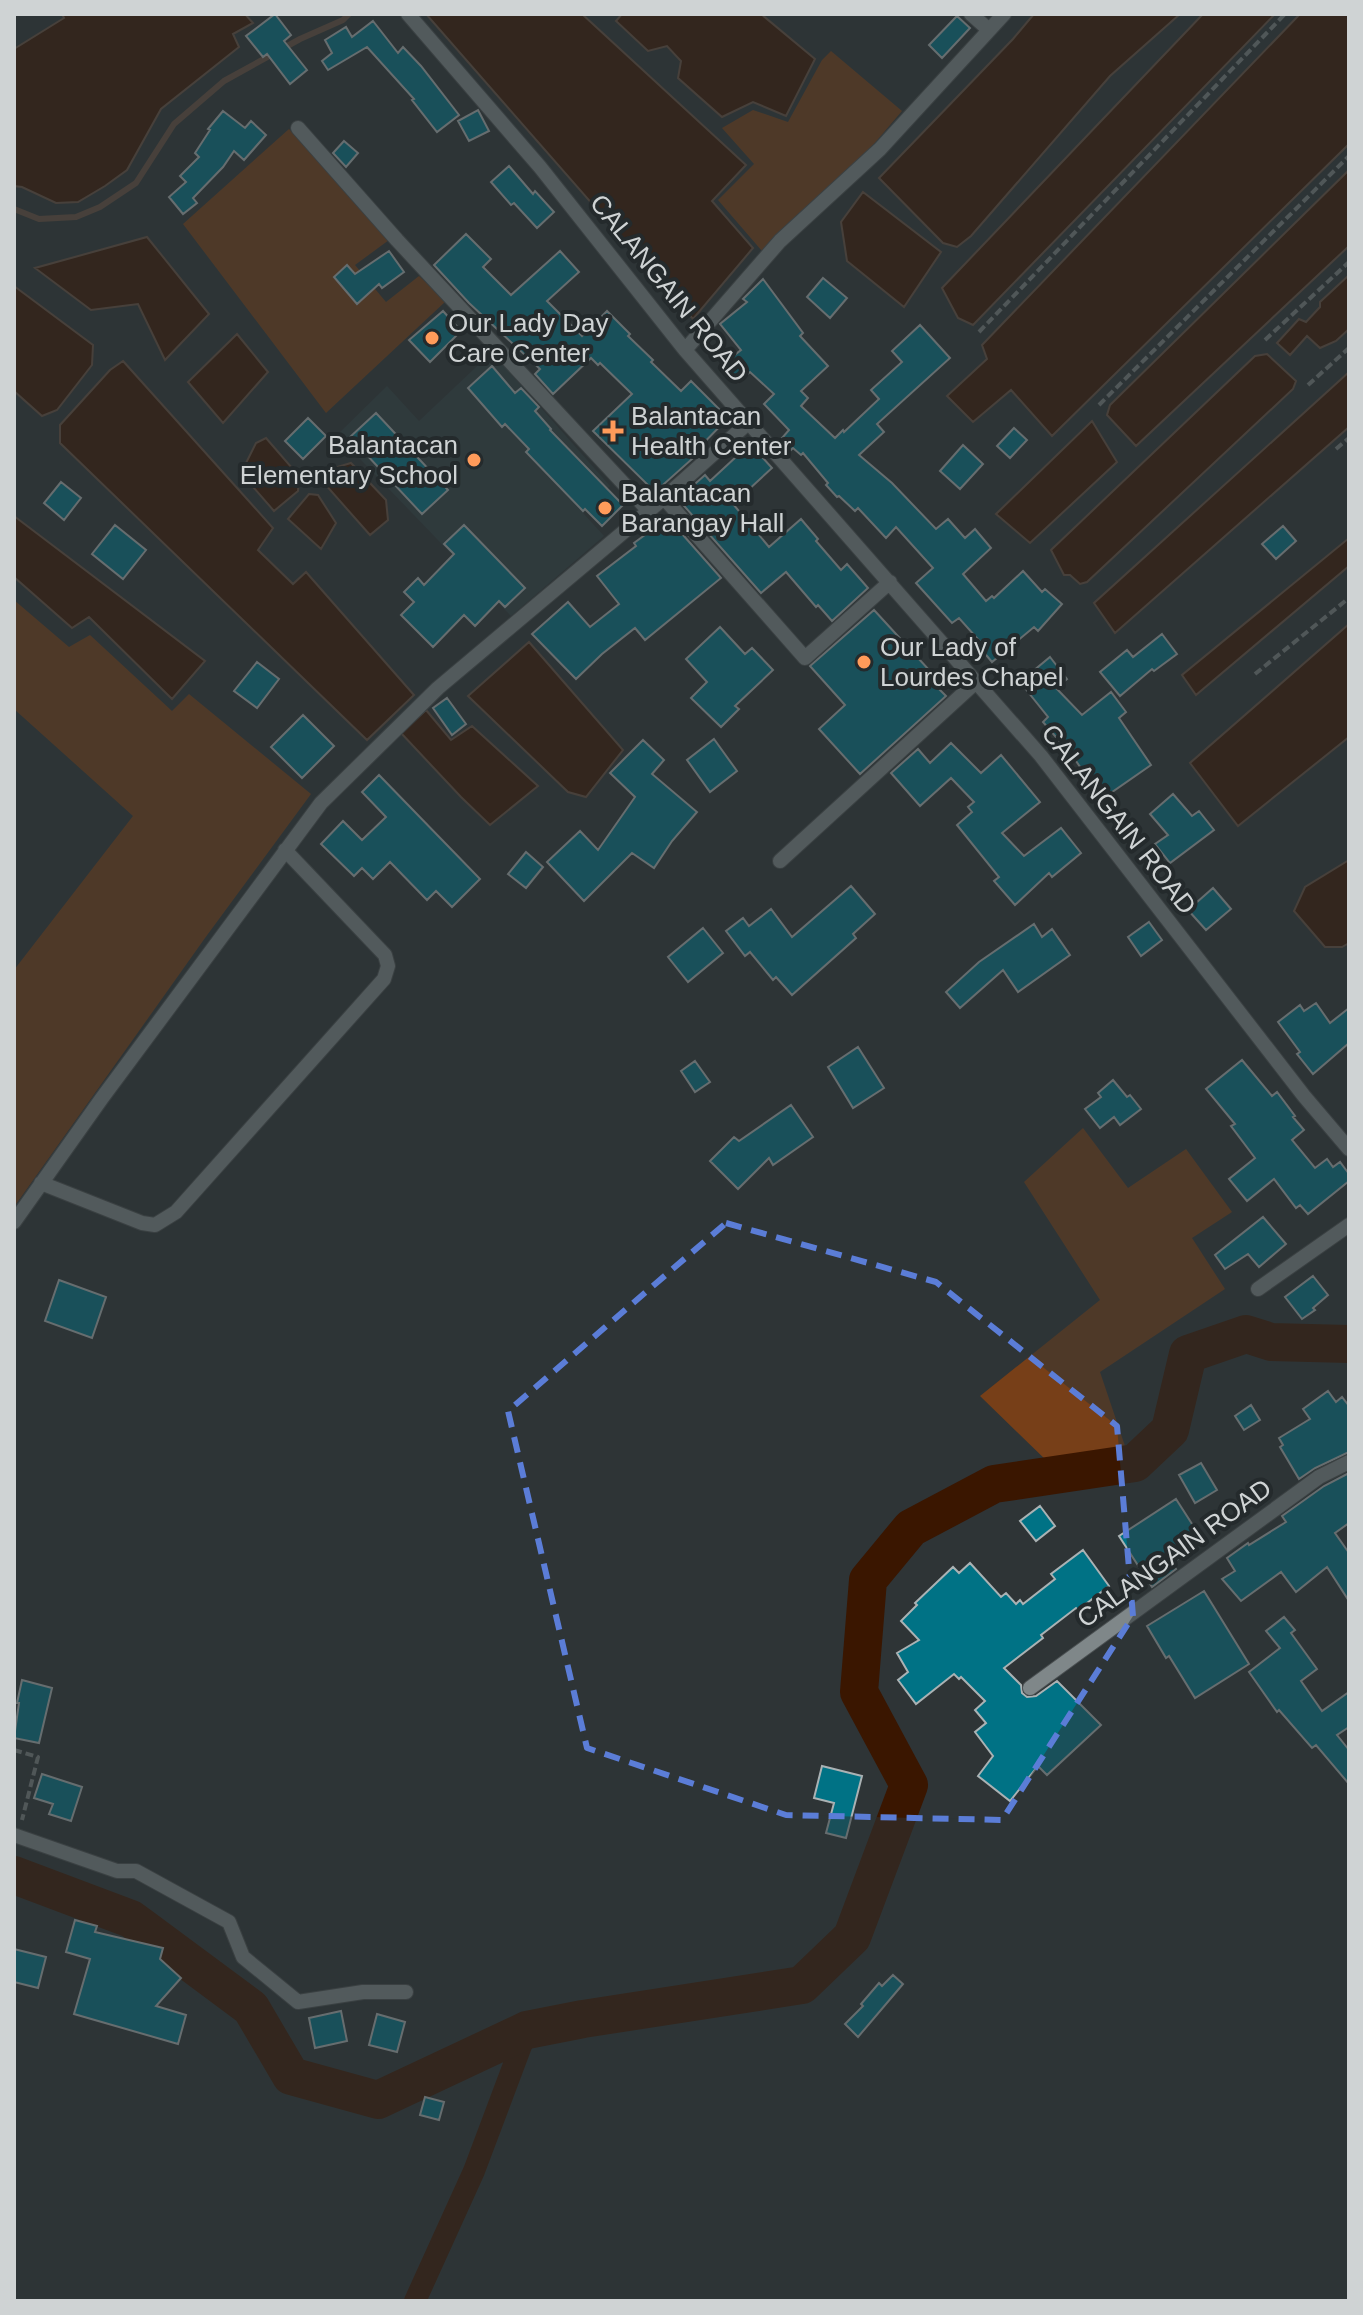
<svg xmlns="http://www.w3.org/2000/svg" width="1363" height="2315" viewBox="0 0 1363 2315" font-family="Helvetica,sans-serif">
  <rect width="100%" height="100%" fill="#2e3436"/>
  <path fill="#324044" d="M 492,352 L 610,486 L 583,513 L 604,536 L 511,616 L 337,435 L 387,386 L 419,421 Z"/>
  <path fill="#773f18" d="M 831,51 L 902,111 L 873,145 L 762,251 L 718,200 L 754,164 L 722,128 L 753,110 L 788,122 L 822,60 Z
    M 289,129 L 389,240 L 355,265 L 386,302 L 419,276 L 446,301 L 326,413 L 183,224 Z
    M 14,600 L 69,647 L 90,635 L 172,711 L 189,694 L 311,794 L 205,938 L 14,1207 L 14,970 L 133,816 L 14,709 Z
    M 1083,1128 L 1128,1188 L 1186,1149 L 1232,1212 L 1192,1238 L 1225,1289 L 1100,1372 L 1128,1455 L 1050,1464 L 980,1396 L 1100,1300 L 1024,1182 Z"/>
  <path fill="#3a1600" stroke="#674f40" stroke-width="2" d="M 62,14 L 245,14 L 253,23 L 233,34 L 239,47 L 161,109 L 127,170 L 105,186 L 78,202 L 56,203 L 22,187 L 14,186 L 14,49 L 64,18 Z
    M 426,14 L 582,14 L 746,165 L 712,201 L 753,248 L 693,319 Z
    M 622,14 L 761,14 L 815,59 L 786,116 L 753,102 L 722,117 L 678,78 L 681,61 L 667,46 L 648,51 L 616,21 Z
    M 1034,14 L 1180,14 L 1110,76 L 971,236 L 957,247 L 943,243 L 879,178 L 1013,39 Z
    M 1203,14 L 1275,14 L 973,325 L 958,318 L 942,288 Z
    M 1300,14 L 1349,14 L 1349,144 L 1052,436 L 1011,390 L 973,422 L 947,396 L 987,359 L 982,345 Z
    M 1349,170 L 1349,246 L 1136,446 L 1107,415 L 1110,405 Z
    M 863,192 L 941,252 L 904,307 L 847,261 L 841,222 Z
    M 147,237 L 209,314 L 165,360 L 138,304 L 91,310 L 35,268 Z
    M 1349,275 L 1349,329 L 1336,341 L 1320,348 L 1307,336 L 1290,355 L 1277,343 L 1299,319 L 1306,322 L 1320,307 L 1320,302 Z
    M 14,286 L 93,345 L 92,365 L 57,410 L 42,416 L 14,391 Z
    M 237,334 L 268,372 L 223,423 L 188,382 Z
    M 1267,354 L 1296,381 L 1293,389 L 1087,582 L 1080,584 L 1070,575 L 1064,575 L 1051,550 L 1255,356 Z
    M 123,361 L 273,528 L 258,550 L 293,584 L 306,572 L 414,695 L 367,740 L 60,443 L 60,425 L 110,370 Z
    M 1349,372 L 1349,427 L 1115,633 L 1094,603 Z
    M 1092,421 L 1117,462 L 1030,543 L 996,514 Z
    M 266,438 L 299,476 L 298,491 L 274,511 L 241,473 L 256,443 Z
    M 351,463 L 386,500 L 388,520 L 370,535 L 324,483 L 337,467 Z
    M 309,494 L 318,495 L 336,523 L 321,549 L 288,519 Z
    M 14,516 L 205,661 L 172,699 L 89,617 L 72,628 L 14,577 Z
    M 1349,538 L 1349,566 L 1196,695 L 1182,675 Z
    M 1349,624 L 1349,737 L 1238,826 L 1190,763 Z
    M 529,642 L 623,750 L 586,797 L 568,792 L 468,696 Z
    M 426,710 L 451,740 L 472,726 L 538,786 L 490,825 L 461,797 L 401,733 Z
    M 1349,860 L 1349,943 L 1342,947 L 1325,947 L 1294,911 L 1305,887 Z"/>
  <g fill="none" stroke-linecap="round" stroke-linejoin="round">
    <path stroke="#674f40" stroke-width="6" d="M 14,209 L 39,219 L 76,217 L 100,207 L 136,183 L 174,124 L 224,81 L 300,39 L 343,20 L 349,14"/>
    <path stroke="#3a1600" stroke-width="22" d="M 415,2301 L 474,2171 L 527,2030"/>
    <path stroke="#3a1600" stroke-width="38" d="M 14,1875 L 131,1919 L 142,1927 L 251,2008 L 291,2076 L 378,2100 L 527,2030 L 583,2019 L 802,1985 L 852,1937 L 909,1785 L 859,1692 L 868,1580 L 911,1528 L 994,1484 L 1135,1463 L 1170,1430 L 1188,1354 L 1246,1334 L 1271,1342 L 1349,1344"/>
  </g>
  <path fill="#007285" stroke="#aab2b4" stroke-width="2" d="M 275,14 L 291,35 L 284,41 L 307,70 L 290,84 L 267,54 L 263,57 L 246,36 Z
    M 957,16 L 970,28 L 942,58 L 929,45 Z
    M 373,21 L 398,53 L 403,47 L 421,66 L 459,115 L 437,132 L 412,100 L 414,99 L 367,47 L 328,70 L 322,61 L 332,53 L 325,40 L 346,27 L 352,37 Z
    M 478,110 L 489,131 L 469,141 L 458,121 Z
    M 223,111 L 245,128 L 251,121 L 266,135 L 244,160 L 234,151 L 223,167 L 193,198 L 197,203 L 183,214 L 169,197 L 186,182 L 180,176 L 199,157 L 195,153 L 210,130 L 208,129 Z
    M 344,141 L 358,153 L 346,167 L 333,153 Z
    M 509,166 L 533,194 L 535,191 L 554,212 L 537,228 L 514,203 L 511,205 L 491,182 Z
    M 466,234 L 491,259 L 483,267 L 511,295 L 560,251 L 579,272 L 547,301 L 582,336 L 607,311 L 630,334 L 628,336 L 653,360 L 651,362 L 681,391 L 691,381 L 728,418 L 690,457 L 692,459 L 655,492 L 593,431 L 632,394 L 600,363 L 598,365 L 591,358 L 553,394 L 535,374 L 540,369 L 469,303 L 434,265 Z
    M 389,251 L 404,272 L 382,288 L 379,284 L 357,304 L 334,277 L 347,265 L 355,274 Z
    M 823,278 L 847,298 L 830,318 L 807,297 Z
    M 763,279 L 803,333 L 800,336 L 828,366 L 801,391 L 808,398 L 801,406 L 835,438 L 843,430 L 844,432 L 879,399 L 871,390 L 902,362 L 892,351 L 920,325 L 950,358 L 877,424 L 884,432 L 859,455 L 892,483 L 936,529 L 948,519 L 965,538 L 975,529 L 991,548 L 963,574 L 986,601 L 992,596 L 994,598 L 1023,571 L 1042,592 L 1045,589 L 1062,604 L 1038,631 L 1034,627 L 992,662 L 981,649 L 984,646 L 959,618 L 952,623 L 916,583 L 933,568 L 896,527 L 886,538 L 858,508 L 855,511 L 839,496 L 837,497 L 826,485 L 828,483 L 803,453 L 801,455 L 793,448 L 791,450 L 782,438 L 789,430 L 764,404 L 774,394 L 750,372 L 738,382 L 723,364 L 741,350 L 720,324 L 747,302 L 743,299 Z
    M 443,311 L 461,331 L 430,362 L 409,340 Z
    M 492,366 L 515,393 L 521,388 L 539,407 L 535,411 L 551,429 L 550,430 L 623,505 L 602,526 L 585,509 L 583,511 L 526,452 L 529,449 L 505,424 L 502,427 L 468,388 Z
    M 376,413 L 448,490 L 422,514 L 350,437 Z
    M 308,418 L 326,436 L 303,459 L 285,441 Z
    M 1014,428 L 1027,440 L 1010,458 L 997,446 Z
    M 750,444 L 772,468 L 733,504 L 769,547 L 801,519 L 818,539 L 816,541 L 841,570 L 847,564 L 868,588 L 832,621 L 818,605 L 816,607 L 786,572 L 761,593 L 678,499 L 705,475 L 710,481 Z
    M 963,445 L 983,464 L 960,489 L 940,471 Z
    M 61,482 L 81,498 L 64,520 L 44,503 Z
    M 668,518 L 721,578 L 645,640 L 635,628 L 602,654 L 576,679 L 532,634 L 568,602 L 590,627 L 619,604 L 597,576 L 636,546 L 634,543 Z
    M 115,525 L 146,550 L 123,579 L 92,554 Z
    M 464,525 L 525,588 L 505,607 L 499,601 L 475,626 L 464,615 L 433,647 L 401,615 L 414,602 L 404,592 L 418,578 L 424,585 L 454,554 L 444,544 Z
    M 1283,526 L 1296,541 L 1276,559 L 1262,544 Z
    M 874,610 L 941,683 L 937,687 L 946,696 L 860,774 L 819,729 L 845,705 L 810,666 Z
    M 720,627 L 745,654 L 752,648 L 773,670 L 735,706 L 739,709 L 721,727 L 691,698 L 707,682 L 686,659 Z
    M 1162,634 L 1177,654 L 1154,671 L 1152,669 L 1120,696 L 1100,672 L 1127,650 L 1133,657 Z
    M 1050,657 L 1067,679 L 1056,688 L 1082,715 L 1111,692 L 1126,712 L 1119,718 L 1151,765 L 1102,799 L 1074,758 L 1043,722 L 1048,717 L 1020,682 Z
    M 257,662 L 279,679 L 257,708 L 234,691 Z
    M 447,698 L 466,724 L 452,735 L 433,708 Z
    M 303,715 L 334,746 L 302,778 L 271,747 Z
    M 714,739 L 737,771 L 710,792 L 687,760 Z
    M 643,740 L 664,760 L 652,774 L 697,812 L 672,841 L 654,868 L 632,853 L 584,901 L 547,862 L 580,831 L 598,850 L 635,797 L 610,773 Z
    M 951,743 L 981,773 L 1001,755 L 1040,802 L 1002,833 L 1024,856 L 1061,828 L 1081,853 L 1052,877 L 1049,873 L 1015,905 L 994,881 L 999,877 L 957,825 L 972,812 L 968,807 L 974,802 L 951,778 L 920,806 L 891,773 L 918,749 L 930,763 Z
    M 379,775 L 480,879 L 452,907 L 436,891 L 427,900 L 390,862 L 373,879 L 362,868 L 354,876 L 321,844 L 343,821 L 362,840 L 386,817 L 362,792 Z
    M 1173,794 L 1192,816 L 1199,811 L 1214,830 L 1170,863 L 1155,844 L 1168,835 L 1150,814 Z
    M 526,852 L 543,867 L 526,888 L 508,874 Z
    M 851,886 L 875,914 L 853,934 L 856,938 L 792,995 L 776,977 L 773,980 L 750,952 L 745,956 L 726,931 L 743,918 L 749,926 L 771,909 L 792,937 Z
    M 1213,888 L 1231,909 L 1206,930 L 1188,910 Z
    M 1149,922 L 1162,940 L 1141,956 L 1128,937 Z
    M 1034,924 L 1042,937 L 1052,929 L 1070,955 L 1018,992 L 1003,970 L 960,1008 L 946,992 L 979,962 Z
    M 703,928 L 723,953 L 688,982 L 668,957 Z
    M 1316,1003 L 1330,1023 L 1349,1008 L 1349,1043 L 1313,1074 L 1297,1054 L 1300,1052 L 1278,1022 L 1300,1005 L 1304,1011 Z
    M 858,1047 L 884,1088 L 853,1108 L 828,1067 Z
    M 1242,1060 L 1272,1096 L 1277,1092 L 1295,1116 L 1293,1117 L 1304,1130 L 1292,1140 L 1315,1168 L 1327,1159 L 1333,1167 L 1340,1162 L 1349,1174 L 1349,1181 L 1308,1214 L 1300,1205 L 1296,1208 L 1274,1179 L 1247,1201 L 1229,1179 L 1255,1158 L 1231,1126 L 1235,1124 L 1206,1089 Z
    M 695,1061 L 710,1082 L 695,1092 L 681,1071 Z
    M 1113,1080 L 1127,1097 L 1130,1095 L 1141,1109 L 1120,1125 L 1114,1117 L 1100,1128 L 1085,1109 L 1101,1097 L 1098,1093 Z
    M 791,1105 L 813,1137 L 773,1165 L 769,1158 L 738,1189 L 710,1161 L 734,1137 L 739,1141 Z
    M 1263,1217 L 1286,1244 L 1259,1267 L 1248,1254 L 1225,1269 L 1215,1255 Z
    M 1313,1276 L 1328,1295 L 1313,1308 L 1315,1310 L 1302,1319 L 1285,1297 Z
    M 59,1280 L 106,1297 L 92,1338 L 45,1321 Z
    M 1328,1391 L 1336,1402 L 1342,1397 L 1349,1406 L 1349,1452 L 1315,1468 L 1299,1479 L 1280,1447 L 1283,1445 L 1279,1438 L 1310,1419 L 1303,1409 Z
    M 1251,1405 L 1260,1420 L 1244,1430 L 1235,1416 Z
    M 1201,1463 L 1217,1490 L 1195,1503 L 1179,1475 Z
    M 1349,1473 L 1349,1523 L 1335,1533 L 1349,1553 L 1349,1601 L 1327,1567 L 1296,1592 L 1281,1572 L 1241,1601 L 1222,1579 L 1235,1571 L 1227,1558 L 1248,1543 L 1249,1545 L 1286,1522 L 1282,1516 L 1324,1486 Z
    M 1176,1499 L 1203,1541 L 1172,1563 L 1176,1569 L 1152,1587 L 1119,1536 Z
    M 1040,1506 L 1055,1526 L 1036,1541 L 1020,1521 Z
    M 1083,1550 L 1109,1586 L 1078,1610 L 1076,1608 L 1041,1635 L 1043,1638 L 1004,1668 L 1021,1685 L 1022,1693 L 1027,1697 L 1036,1696 L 1057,1681 L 1101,1725 L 1047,1775 L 1038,1766 L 1010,1801 L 978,1776 L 993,1756 L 975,1732 L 986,1723 L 975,1710 L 985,1701 L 961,1677 L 959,1679 L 954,1674 L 916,1704 L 898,1680 L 908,1672 L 897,1653 L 919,1640 L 901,1621 L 917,1605 L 915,1603 L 953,1567 L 959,1573 L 970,1563 L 1001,1597 L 1006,1593 L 1016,1604 L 1020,1600 L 1023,1604 L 1055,1579 L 1051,1574 Z
    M 1204,1591 L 1249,1664 L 1195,1698 L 1169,1656 L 1166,1658 L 1147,1626 Z
    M 1284,1617 L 1295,1630 L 1291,1633 L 1317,1669 L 1301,1681 L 1322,1711 L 1349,1692 L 1349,1727 L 1337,1735 L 1349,1750 L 1349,1784 L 1316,1745 L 1312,1748 L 1279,1710 L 1277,1712 L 1249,1672 L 1280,1648 L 1266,1631 Z
    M 22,1680 L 52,1688 L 39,1743 L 14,1738 L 19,1703 L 17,1703 Z
    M 822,1766 L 862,1776 L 846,1838 L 826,1833 L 834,1803 L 814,1798 Z
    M 42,1774 L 82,1787 L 71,1821 L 49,1814 L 53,1804 L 34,1798 Z
    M 75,1920 L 97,1926 L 95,1932 L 163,1948 L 160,1959 L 181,1978 L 156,2006 L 186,2015 L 178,2044 L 74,2014 L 90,1959 L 66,1952 Z
    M 14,1949 L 46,1957 L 38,1988 L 14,1982 Z
    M 893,1975 L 903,1984 L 858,2037 L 845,2024 L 863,2006 L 861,2004 L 879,1983 L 882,1986 Z
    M 341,2011 L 347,2041 L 315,2048 L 309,2018 Z
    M 377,2014 L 405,2022 L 397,2052 L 369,2045 Z
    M 425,2097 L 444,2102 L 439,2120 L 420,2115 Z"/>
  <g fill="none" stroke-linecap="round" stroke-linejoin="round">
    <defs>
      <path id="minor" d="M 408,14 L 540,167 L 685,350 L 1041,756 L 1304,1096 L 1349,1149
        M 971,14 L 989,30
        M 298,128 L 397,240 L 649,511
        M 685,350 L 780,241 L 880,149 L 1004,14
        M 664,498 L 805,658 L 890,582
        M 780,861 L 977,681
        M 41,1183 L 142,1223 L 155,1225 L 176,1212 L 384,979 L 388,966 L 385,955 L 285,850
        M 14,1222 L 102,1098 L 321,803 L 438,688 L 664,498 L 749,422
        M 1258,1289 L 1349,1225
        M 1030,1688 L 1319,1477 L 1349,1462
        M 14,1835 L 117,1871 L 136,1871 L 229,1922 L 243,1957 L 298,2002 L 363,1992 L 406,1992"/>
    </defs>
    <use href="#minor" stroke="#4a4f51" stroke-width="16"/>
    <path stroke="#7b8082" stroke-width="4" stroke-dasharray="8 4" stroke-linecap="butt" d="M 979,332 L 1285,14
      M 1265,340 L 1349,262
      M 1308,385 L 1349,348
      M 1099,405 L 1349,156
      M 1336,449 L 1349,438
      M 1255,674 L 1349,598
      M 14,1750 L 38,1757 L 22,1820"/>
    <use href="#minor" stroke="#7f8789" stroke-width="14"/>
  </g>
  <path d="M0 0H1363V2315H0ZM 726,1223 L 936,1282 L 1117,1426 L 1133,1616 L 1002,1820 L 786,1815 L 587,1748 L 508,1411 Z" fill="#2e3436" fill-opacity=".55" fill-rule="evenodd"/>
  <path fill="none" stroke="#5b7dd7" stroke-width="6" stroke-dasharray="16 10" stroke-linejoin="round" d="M 726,1223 L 936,1282 L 1117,1426 L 1133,1616 L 1002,1820 L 786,1815 L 587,1748 L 508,1411 Z"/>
  <g fill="#ff9b5a" stroke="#242a2c" stroke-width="3">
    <circle cx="432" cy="338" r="8"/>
    <path d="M609 419h8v8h8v8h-8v8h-8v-8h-8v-8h8z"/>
    <circle cx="474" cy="460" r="8"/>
    <circle cx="605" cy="508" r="8"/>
    <circle cx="864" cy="662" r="8"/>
  </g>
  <g text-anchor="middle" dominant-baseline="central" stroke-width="8" stroke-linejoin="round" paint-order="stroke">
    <g font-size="26" fill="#cfd3d4" stroke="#242a2c">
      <text transform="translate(669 288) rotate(51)">CALANGAIN ROAD</text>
      <text transform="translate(1119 819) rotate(52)">CALANGAIN ROAD</text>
      <text transform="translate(1174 1553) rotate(-36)">CALANGAIN ROAD</text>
    </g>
    <g font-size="26" fill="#cfd3d4" stroke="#242a2c" text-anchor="start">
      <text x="448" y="323">Our Lady Day<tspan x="448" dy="30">Care Center</tspan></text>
      <text x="631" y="416">Balantacan<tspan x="631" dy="30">Health Center</tspan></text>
      <text x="458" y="445" text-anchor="end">Balantacan<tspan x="458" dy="30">Elementary School</tspan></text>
      <text x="621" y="493">Balantacan<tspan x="621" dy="30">Barangay Hall</tspan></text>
      <text x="880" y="647">Our Lady of<tspan x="880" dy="30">Lourdes Chapel</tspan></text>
    </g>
  </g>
  <rect width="1363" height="2315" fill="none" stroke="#cfd3d4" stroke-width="32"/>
</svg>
